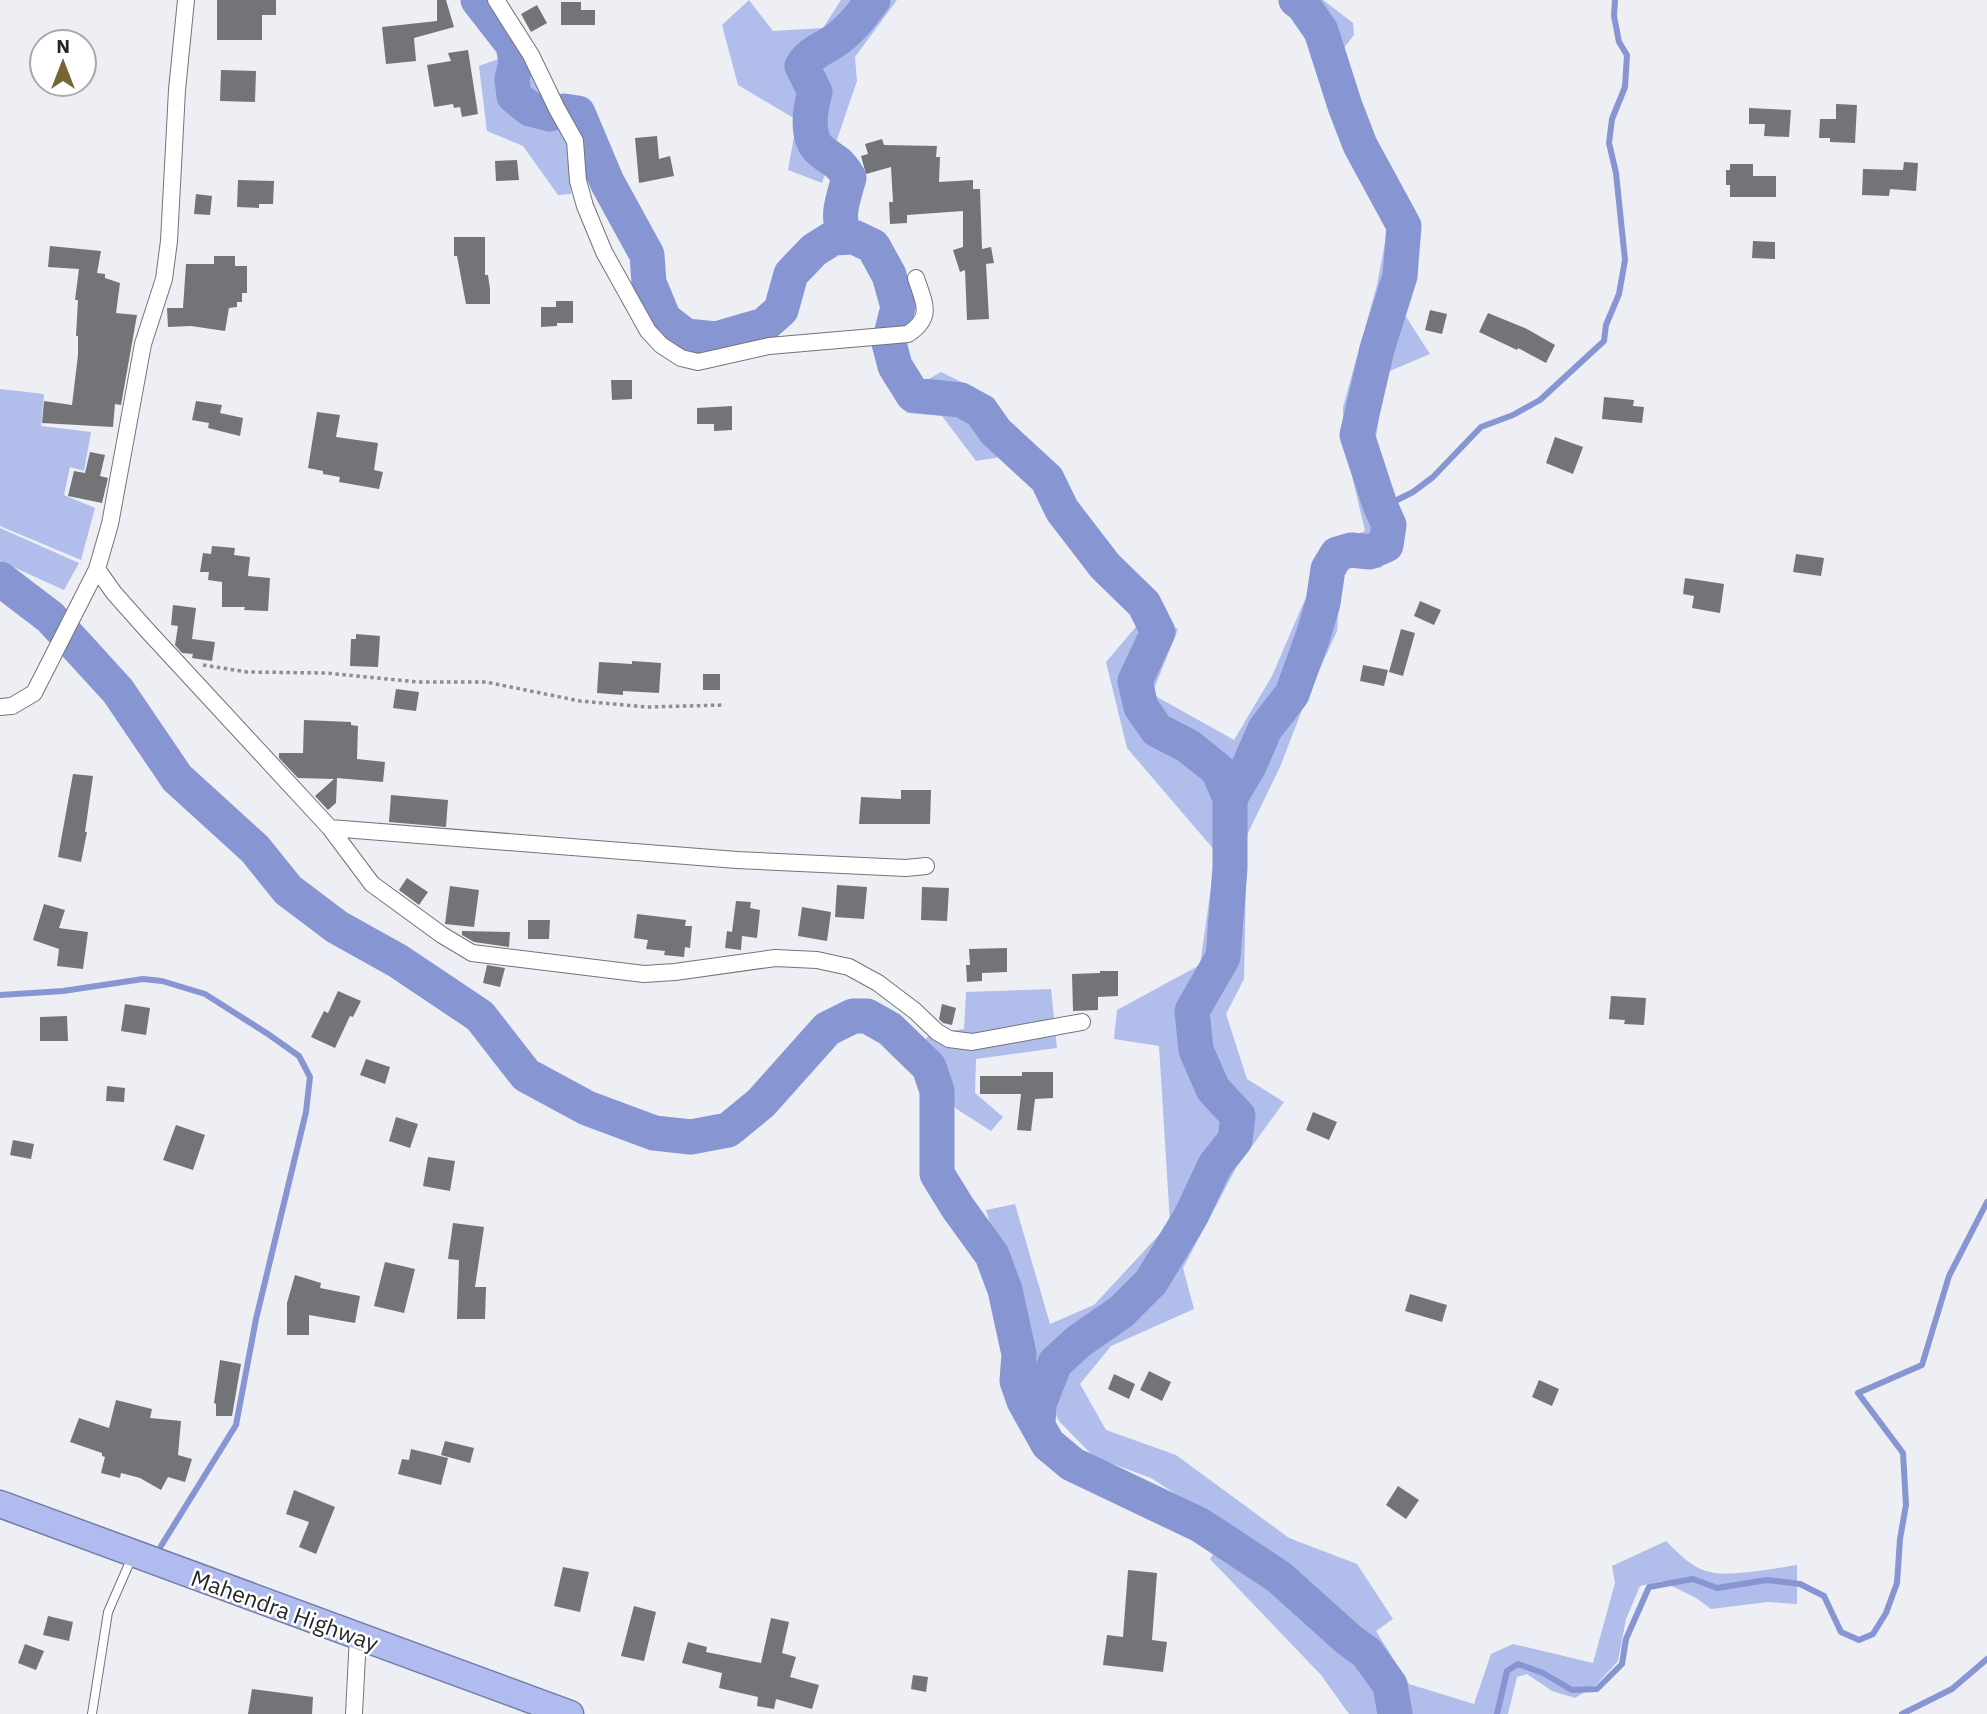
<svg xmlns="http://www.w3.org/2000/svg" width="1987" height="1714" viewBox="0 0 1987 1714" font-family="'IBM Plex Sans',sans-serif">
  <rect width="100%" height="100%" fill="#edeff4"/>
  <path fill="#b1bdea" d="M 749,0 L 773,31 L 823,28 L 841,0 L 897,0 L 855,57 L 857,81 L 822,183 L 788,170 L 797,120 L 738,85 L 722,25 Z
    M 1283,0 L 1323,0 L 1353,23 L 1354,35 L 1339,54 L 1324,56 L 1316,34 L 1300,25 Z
    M 520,51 L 569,143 L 571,194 L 558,195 L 523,146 L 487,131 L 479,66 Z
    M 1391,171 L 1414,229 L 1413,288 L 1403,312 L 1430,354 L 1385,373 L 1374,453 L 1399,551 L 1380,568 L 1351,557 L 1341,579 L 1337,631 L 1307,697 L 1280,767 L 1247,835 L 1244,979 L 1226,1014 L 1247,1079 L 1284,1102 L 1236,1168 L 1183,1268 L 1194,1309 L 1111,1346 L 1080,1384 L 1106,1430 L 1176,1455 L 1289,1538 L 1357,1564 L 1393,1619 L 1376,1631 L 1409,1684 L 1474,1704 L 1491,1654 L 1513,1644 L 1593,1663 L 1615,1583 L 1612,1566 L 1666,1541 C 1678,1553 1693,1569 1710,1572 C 1728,1577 1777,1568 1797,1565 L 1797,1604 L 1768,1602 L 1711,1609 L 1696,1598 L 1662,1581 L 1640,1586 L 1626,1619 L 1618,1661 L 1596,1685 L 1575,1698 L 1552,1691 L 1527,1674 L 1517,1677 L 1508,1714 L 1349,1714 L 1321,1675 L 1210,1559 L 1230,1529 L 1151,1478 L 1094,1457 L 1059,1421 L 1029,1357 L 986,1210 L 1015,1204 L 1050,1324 L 1094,1305 L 1170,1223 L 1159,1046 L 1114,1039 L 1117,1010 L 1200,965 L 1216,852 L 1127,748 L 1106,662 L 1146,615 L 1178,629 L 1152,694 L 1234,740 L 1272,676 L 1328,546 L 1365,531 L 1343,437 L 1343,407 L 1377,285 L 1389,221 L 1375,182 Z
    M 905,346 L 920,384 L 941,372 L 994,398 L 1020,454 L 976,461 L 942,416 L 907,413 L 884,382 L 882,352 Z
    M 0,389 L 44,394 L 41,426 L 91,432 L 84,471 L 70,467 L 64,495 L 95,508 L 81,560 L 0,526 Z
    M 0,528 L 79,563 L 64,590 L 0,561 Z
    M 1051,989 L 1057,1048 L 976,1059 L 975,1093 L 1003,1117 L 991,1131 L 955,1108 L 946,1069 L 920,1046 L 930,1034 L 964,1029 L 966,992 Z"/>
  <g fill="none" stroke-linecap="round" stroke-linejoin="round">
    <path stroke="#8795d2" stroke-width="6" d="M 1384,514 L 1395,501 L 1413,492 L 1433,477 L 1481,427 L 1513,415 L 1540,400 L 1604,341 L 1606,325 L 1619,294 L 1625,260 L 1616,173 L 1609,143 L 1612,119 L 1625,87 L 1627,55 L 1619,42 L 1614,16 L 1615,0
      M 0,995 L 63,991 L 143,979 L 162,981 L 205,994 L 268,1034 L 299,1056 L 310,1077 L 306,1112 L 256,1319 L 236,1425 L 161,1546
      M 1497,1714 L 1507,1671 L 1518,1664 L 1543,1673 L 1572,1690 L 1597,1689 L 1622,1664 L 1626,1639 L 1649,1587 L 1693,1579 L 1717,1588 L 1767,1580 L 1800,1584 L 1824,1596 L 1841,1632 L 1859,1640 L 1873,1634 L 1886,1613 L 1897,1583 L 1900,1539 L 1906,1505 L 1903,1453 L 1858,1393 L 1922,1365 L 1949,1276 L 1987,1202
      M 1902,1714 L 1952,1689 L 1987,1659"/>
    <path stroke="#8795d2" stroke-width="35" d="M 478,0 L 513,45 L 516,62 L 512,79 L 514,96 L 530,109 L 550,114
      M 564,111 L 578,113 L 607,182 L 647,255 L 649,283 L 664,319 L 686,336 L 716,339 L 764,325 L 781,310 L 791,274 L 814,250 L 833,238 L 854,237 L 873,246 L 889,275 L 898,307 L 889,343 L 895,366 L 913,395 L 961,400 L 981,411 L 996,432 L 1047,479 L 1062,510 L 1105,566 L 1144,604 L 1158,632 L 1135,681 L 1141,707 L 1157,730 L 1188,746 L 1218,770 L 1230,798 L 1230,868 L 1223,957 L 1192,1011 L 1196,1050 L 1213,1089 L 1238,1116 L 1235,1140 L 1215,1165 L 1191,1216 L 1151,1282 L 1121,1312 L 1079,1341 L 1055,1363 L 1039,1404 L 1038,1422
      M 846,237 C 835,218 843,199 849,178 C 838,160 836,163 821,151 C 805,138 810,109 815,92 L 802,66 C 810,53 821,50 833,42 C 849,32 862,15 873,0
      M 0,579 L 50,617 L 76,645 L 118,691 L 177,778 L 255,849 L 288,890 L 337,927 L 398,961 L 480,1016 L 526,1075 L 587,1108 L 654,1133 L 691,1137 L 728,1130 L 761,1103 L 827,1029 L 853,1016 L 867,1016 L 890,1029 L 929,1067 L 937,1091 L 937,1174 L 958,1208 L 992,1255 L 1005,1290 L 1019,1354 L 1017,1381 L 1024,1401 L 1048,1444 L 1072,1464 L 1200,1525 L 1279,1577 L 1348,1639 L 1367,1653 L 1390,1685 L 1395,1714
      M 1230,798 L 1249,766 L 1265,729 L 1292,694 L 1313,636 L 1323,603 L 1328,569 L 1337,554 L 1351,550 L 1370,552 L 1386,545 L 1389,525 L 1380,505 L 1357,435 L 1377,349 L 1400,276 L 1404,226 L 1360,145 L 1345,106 L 1321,31 L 1303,5 L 1296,0"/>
  </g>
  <path fill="#737478" d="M 217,0 L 276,0 L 276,15 L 262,15 L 262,40 L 217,40 Z
    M 437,0 L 446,0 L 454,27 L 414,38 L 416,61 L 386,64 L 382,27 L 437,21 Z
    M 561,2 L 581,2 L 581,10 L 595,10 L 595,25 L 561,25 Z
    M 537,5 L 547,23 L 531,32 L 521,14 Z
    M 468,50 L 478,114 L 462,117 L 460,107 L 454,108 L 453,104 L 434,107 L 427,65 L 451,61 L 448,53 Z
    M 221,70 L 256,71 L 255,102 L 220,101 Z
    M 1836,104 L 1857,105 L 1855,143 L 1830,142 L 1830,138 L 1819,138 L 1820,119 L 1836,119 Z
    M 1749,108 L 1791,110 L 1789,137 L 1764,136 L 1765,124 L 1749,124 Z
    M 657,136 L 659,159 L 670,156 L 674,176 L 639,183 L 635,138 Z
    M 882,139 L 884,145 L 937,146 L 936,157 L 940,157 L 939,182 L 973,180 L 973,189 L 980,189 L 982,249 L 991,247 L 994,263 L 986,264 L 989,319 L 967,320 L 965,270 L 960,272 L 953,250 L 963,247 L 963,211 L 907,215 L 907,223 L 890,224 L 889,202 L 893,202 L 891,167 L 866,174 L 861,156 L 868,154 L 865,144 Z
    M 517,160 L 519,180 L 496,181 L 495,161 Z
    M 1904,162 L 1918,163 L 1916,191 L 1890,189 L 1889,196 L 1862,195 L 1863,169 L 1903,170 Z
    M 1730,164 L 1753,164 L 1753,176 L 1776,176 L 1776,197 L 1730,197 L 1730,185 L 1726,185 L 1726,170 L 1730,170 Z
    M 238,180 L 274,181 L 273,204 L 259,204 L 259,208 L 237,207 Z
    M 196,194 L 212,196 L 210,215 L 194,214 Z
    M 454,237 L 485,237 L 485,275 L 488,275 L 490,289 L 490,304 L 466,304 L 457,256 L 454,256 Z
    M 1753,241 L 1775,242 L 1775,259 L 1752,258 Z
    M 50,246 L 101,251 L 97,273 L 105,274 L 105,278 L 120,283 L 116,313 L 137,315 L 121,405 L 115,404 L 113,427 L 42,423 L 44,401 L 72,405 L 78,355 L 78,336 L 76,336 L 78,300 L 75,300 L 79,269 L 48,267 Z
    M 214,256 L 235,256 L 235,266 L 247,266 L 247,293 L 242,293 L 242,302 L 237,302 L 237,307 L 229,308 L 225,331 L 191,326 L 168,327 L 167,308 L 183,308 L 186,264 L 214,264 Z
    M 556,301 L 573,301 L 573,323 L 557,323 L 557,326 L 541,327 L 541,307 L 556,307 Z
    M 1430,310 L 1447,314 L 1442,334 L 1425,330 Z
    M 1488,313 L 1527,329 L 1555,345 L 1546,363 L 1518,348 L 1517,350 L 1479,332 Z
    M 611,380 L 632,380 L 632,399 L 612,400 Z
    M 1604,397 L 1634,400 L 1633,406 L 1644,407 L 1642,423 L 1602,419 Z
    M 196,401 L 222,405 L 220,413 L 243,418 L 240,436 L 208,428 L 209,423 L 192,420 Z
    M 732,406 L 732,430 L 714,431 L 714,424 L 697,424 L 697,408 Z
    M 317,412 L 340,415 L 336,437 L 378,443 L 374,470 L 383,472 L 379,489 L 339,482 L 340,477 L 323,474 L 323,471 L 308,468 Z
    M 1555,437 L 1583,447 L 1573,474 L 1546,463 Z
    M 90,452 L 105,455 L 100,476 L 108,478 L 102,503 L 68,496 L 74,471 L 85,473 Z
    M 212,546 L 235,548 L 234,555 L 250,557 L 248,576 L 270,578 L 268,611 L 244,610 L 245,607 L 222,607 L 222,582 L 208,580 L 209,572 L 200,572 L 203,553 L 211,554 Z
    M 1796,554 L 1824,558 L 1821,576 L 1793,572 Z
    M 1685,578 L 1724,584 L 1720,613 L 1692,608 L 1694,596 L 1683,594 Z
    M 1420,601 L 1441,610 L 1434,625 L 1414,616 Z
    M 173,605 L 196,608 L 192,639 L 215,642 L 212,661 L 192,658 L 193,654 L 182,653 L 175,645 L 178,626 L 171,625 Z
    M 1401,629 L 1415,633 L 1403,676 L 1389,672 Z
    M 356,634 L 380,636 L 378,667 L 350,666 L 351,639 L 356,639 Z
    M 632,661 L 661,663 L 659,693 L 623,691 L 623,695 L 597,693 L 599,662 L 632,664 Z
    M 1363,665 L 1388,670 L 1384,686 L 1360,681 Z
    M 703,674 L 720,674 L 720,690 L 703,690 Z
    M 396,689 L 419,692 L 416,711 L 393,708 Z
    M 304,720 L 351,722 L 351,725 L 358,726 L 357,759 L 385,762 L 383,782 L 337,778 L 336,803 L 328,810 L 315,796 L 334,779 L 298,778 L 279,758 L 279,753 L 303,753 Z
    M 73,774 L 93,776 L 85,832 L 87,832 L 81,862 L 58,857 Z
    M 901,790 L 931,790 L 930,824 L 859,824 L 861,797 L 901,799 Z
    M 391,795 L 448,800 L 446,827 L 389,822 Z
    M 407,878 L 428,892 L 419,905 L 399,890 Z
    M 837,885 L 867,887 L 864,919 L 835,917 Z
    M 450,886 L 479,890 L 474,927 L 445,924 Z
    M 922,887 L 949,888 L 947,921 L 921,920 Z
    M 736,901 L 751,902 L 750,908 L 760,910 L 757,938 L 742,936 L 741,950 L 725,948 L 727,931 L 732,932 Z
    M 44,904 L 65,910 L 59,928 L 88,932 L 83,969 L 57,966 L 59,949 L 33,940 Z
    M 802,907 L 831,912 L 827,941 L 798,936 Z
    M 637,914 L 686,920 L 685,926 L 692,926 L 690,948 L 685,947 L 684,957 L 664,955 L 665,951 L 646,949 L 648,940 L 634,938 Z
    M 528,920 L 550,920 L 549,939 L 528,939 Z
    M 462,931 L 510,932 L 509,947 L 474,942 L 462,935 Z
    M 1007,948 L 1007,972 L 982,973 L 982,981 L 967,982 L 966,965 L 970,965 L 969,949 Z
    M 487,965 L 505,968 L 500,987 L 483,983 Z
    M 1100,971 L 1118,971 L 1118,996 L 1098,997 L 1098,1010 L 1073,1011 L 1072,974 L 1100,973 Z
    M 338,991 L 361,1001 L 353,1017 L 350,1016 L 335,1048 L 311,1037 L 324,1011 L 328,1013 Z
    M 1611,996 L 1646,998 L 1644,1025 L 1624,1024 L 1625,1020 L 1609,1019 Z
    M 125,1004 L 150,1008 L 146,1035 L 121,1031 Z
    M 942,1004 L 956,1008 L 952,1025 L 943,1023 L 939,1019 Z
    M 67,1016 L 68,1041 L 40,1041 L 40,1017 Z
    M 366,1059 L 390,1067 L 385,1084 L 360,1075 Z
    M 1022,1072 L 1053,1072 L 1053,1098 L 1035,1099 L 1031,1131 L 1017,1130 L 1021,1094 L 980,1094 L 980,1076 L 1022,1076 Z
    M 107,1086 L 125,1088 L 124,1102 L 106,1101 Z
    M 1313,1112 L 1337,1122 L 1329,1140 L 1306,1130 Z
    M 396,1117 L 418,1124 L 410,1148 L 389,1141 Z
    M 176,1125 L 205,1135 L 193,1170 L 163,1160 Z
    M 13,1140 L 34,1144 L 31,1159 L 10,1155 Z
    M 428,1157 L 455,1161 L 450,1191 L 423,1186 Z
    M 453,1223 L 484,1227 L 475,1287 L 486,1287 L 485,1319 L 457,1319 L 459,1260 L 448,1259 Z
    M 385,1262 L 415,1269 L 404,1313 L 374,1306 Z
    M 295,1275 L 321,1283 L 320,1288 L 360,1296 L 355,1323 L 309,1315 L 309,1335 L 287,1335 L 287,1303 Z
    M 1410,1294 L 1447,1305 L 1442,1322 L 1405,1311 Z
    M 220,1360 L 241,1364 L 232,1416 L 216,1416 L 216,1404 L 214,1403 Z
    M 1149,1371 L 1171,1382 L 1162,1401 L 1140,1390 Z
    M 1114,1374 L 1135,1384 L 1129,1399 L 1108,1389 Z
    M 1539,1380 L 1559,1389 L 1552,1406 L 1532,1397 Z
    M 116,1400 L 152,1409 L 150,1418 L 181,1421 L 178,1455 L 192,1459 L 185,1482 L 168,1477 L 161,1490 L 140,1478 L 121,1473 L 120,1478 L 101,1473 L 105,1457 L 102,1456 L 102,1453 L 70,1442 L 79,1418 L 109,1428 Z
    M 445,1441 L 474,1448 L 470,1463 L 441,1455 Z
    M 411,1449 L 448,1458 L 441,1485 L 398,1474 L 402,1459 L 409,1460 Z
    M 1398,1486 L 1419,1500 L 1406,1519 L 1386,1505 Z
    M 294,1490 L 335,1507 L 316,1554 L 299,1547 L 309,1522 L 286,1514 Z
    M 563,1567 L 589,1572 L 580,1612 L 554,1606 Z
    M 1128,1570 L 1157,1573 L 1152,1640 L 1167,1642 L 1163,1672 L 1103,1665 L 1107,1635 L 1123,1637 Z
    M 634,1606 L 656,1612 L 644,1661 L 621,1656 Z
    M 48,1616 L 73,1622 L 69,1641 L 43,1635 Z
    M 771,1618 L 789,1622 L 782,1653 L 796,1657 L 790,1677 L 819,1685 L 812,1709 L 776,1699 L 774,1709 L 757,1706 L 758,1697 L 719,1688 L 722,1673 L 682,1663 L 688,1642 L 707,1647 L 706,1652 L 761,1663 Z
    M 25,1644 L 44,1651 L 36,1670 L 18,1663 Z
    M 913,1675 L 928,1677 L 926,1692 L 911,1689 Z
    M 252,1689 L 313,1697 L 312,1714 L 248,1714 Z"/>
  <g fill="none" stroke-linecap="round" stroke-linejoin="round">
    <defs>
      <path id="service" d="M 92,1714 L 108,1612 L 132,1557"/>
      <path id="minor" d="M 496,0 L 531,55 L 557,109 L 575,141 L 578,181 L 585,206 L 604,252 L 648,331 L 661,345 L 681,358 L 698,362 L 769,346 L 908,334 C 934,317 924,303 916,278
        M 97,569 L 114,593 L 146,629 L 330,828 L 737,860 L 906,868 L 926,866
        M 0,707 L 12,706 L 34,693 L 97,569 L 110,524 L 143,344 L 164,279 L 169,241 L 177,90 L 186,0
        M 330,828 L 372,884 L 442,935 L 472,953 L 644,974 L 675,972 L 775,958 L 817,960 L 849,967 L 878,983 L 915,1011 L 937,1032 L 949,1039 L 972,1042 L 1082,1022
        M 354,1714 L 358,1636"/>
      <path id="trunk" d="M 0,1504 L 570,1714"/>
    </defs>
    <use href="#service" stroke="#737479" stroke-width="10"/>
    <use href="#minor" stroke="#737479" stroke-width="18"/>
    <use href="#trunk" stroke="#737ca7" stroke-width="29"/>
    <path stroke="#8d8e92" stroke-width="3.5" stroke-dasharray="3.5 3.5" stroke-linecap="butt" d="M 203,665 L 247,672 L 326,673 L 418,682 L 486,682 L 580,701 L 647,707 L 725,705"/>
    <use href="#service" stroke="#fff" stroke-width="8"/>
    <use href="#minor" stroke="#fff" stroke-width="16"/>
    <use href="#trunk" stroke="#b0bcf0" stroke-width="26"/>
  </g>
  <g text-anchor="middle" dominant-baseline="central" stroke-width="5" stroke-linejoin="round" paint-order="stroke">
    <g font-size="23" fill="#262628" stroke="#fff">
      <text transform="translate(285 1610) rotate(20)">Mahendra Highway</text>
    </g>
  </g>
  <g transform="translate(63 63)"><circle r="33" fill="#ffffff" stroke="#a8a8a9" stroke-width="2"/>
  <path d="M0-5L12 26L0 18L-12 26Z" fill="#756634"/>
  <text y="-10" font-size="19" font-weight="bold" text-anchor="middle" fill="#262628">N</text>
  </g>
</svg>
